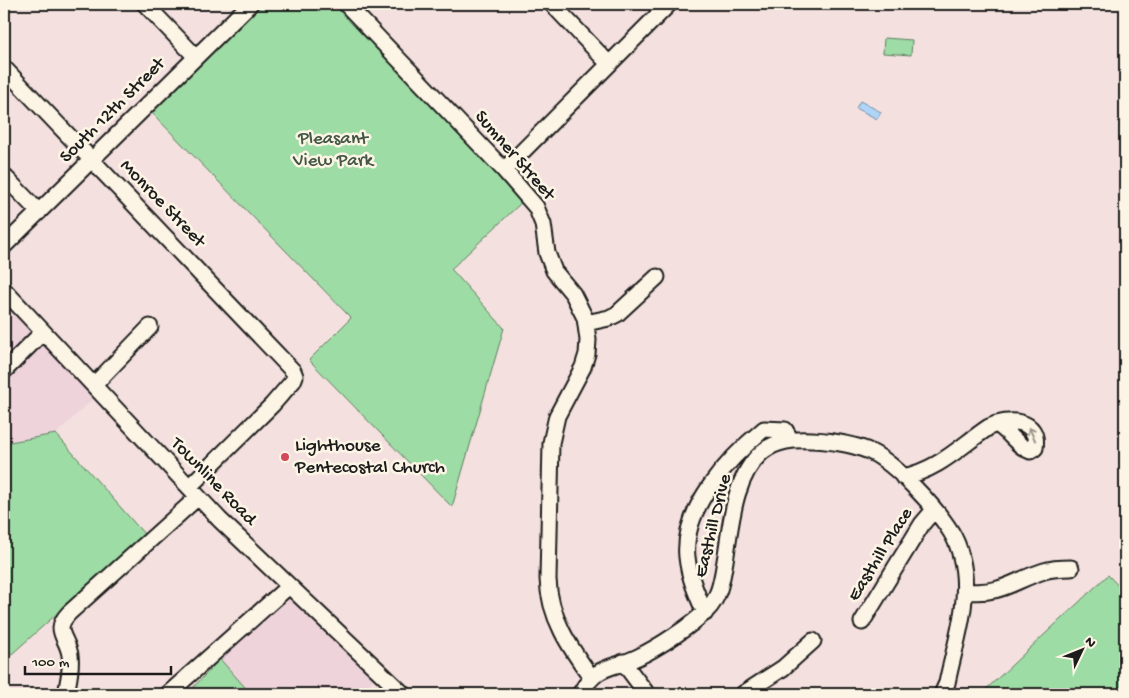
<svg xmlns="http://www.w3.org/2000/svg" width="1129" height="698" viewBox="0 0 1129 698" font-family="'Gochi Hand',sans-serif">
  <rect width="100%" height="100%" fill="#f4e1df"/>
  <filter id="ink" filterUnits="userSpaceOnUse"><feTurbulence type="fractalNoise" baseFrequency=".02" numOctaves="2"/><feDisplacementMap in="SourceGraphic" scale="10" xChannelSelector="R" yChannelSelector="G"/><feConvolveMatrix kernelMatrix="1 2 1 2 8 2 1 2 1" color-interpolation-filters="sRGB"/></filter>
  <g filter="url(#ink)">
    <path fill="#eed3db" d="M 4,302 L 95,397 L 56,434 L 4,443 Z
      M 286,595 L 374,679 L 358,694 L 251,694 L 220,659 Z"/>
    <path fill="#9edca5" stroke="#5d7c60" d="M 261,4 L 338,4 L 478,150 L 522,202 L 451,269 L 504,328 L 452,507 L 309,360 L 351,318 L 151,112 Z
      M 884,38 L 912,40 L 911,55 L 883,53 Z
      M 56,434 L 145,535 L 4,661 L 4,443 Z
      M 1108,575 L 1125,593 L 1125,694 L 981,694 Z
      M 220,659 L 251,694 L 187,694 Z"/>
    <path fill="#aed5f8" stroke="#748ba0" d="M 860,101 L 881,112 L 877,119 L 856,108 Z"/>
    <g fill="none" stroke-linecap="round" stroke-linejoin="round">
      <defs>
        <path id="minor" d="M 145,4 L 196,57
          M 346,4 L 504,170 L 536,207 L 543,224 L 547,253 L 554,271 L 573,294 L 585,318 L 588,340 L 587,354 L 583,367 L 557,416 L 551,443 L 548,579 C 549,617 570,648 592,678
          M 552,4 L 609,64
          M 4,68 L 293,371 L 295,376 L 293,381 L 272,405 L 189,487
          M 504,170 L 669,4
          M 4,176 L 39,212
          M 4,246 L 250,4
          M 4,290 L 220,520 L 403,694
          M 586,323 L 609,318 L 617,314 L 657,277
          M 4,371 L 43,332
          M 94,385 L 150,327
          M 903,477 C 940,469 959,447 989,427 C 1008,418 1040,418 1035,448 L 1030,451 C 1018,447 1009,431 996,424
          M 965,591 C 1002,595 1012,581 1044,571 C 1053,568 1062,568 1071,568
          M 705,613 C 697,595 689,577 687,557 C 682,508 729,458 764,429 L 785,430 L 791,440
          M 862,622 L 922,524 L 934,510
          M 623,662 L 647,694
          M 66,694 C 68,682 72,668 70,655 C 67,636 52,631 69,613 L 198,497
          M 168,694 L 289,586
          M 580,694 C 598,663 611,670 638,657 C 659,647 691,626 707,610 C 720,597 722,578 725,561 C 731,526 733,478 762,452 C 777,440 794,439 812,440 C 832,441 854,444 871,452 C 896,464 937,509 951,532 C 956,540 959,548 961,557 C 972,598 955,643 947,683 L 942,694
          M 743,694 L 783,668 L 813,641"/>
      </defs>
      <use href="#minor" stroke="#1c1c1c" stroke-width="19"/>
      <use href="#minor" stroke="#fcf5e5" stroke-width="15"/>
    </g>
    <defs><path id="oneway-shaft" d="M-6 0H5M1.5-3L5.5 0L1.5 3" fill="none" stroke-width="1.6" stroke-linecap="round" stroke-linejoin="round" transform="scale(1.25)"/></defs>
    <use stroke="#97938b" href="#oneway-shaft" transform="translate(1032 434) rotate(-116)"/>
  </g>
  <circle fill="#d1495b" stroke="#fcf5e5" stroke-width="2" cx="285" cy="457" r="5"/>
  <g text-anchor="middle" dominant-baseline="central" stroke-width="5" stroke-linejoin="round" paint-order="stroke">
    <g font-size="19" fill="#1c1c1c" stroke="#fcf5e5">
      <text transform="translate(113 111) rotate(-45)">South 12th Street</text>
      <text transform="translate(514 156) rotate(49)">Sumner Street</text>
      <text transform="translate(162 204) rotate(46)">Monroe Street</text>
      <text transform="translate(213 482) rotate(46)">Townline Road</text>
      <text transform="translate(714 526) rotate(-76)">Easthill Drive</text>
      <text transform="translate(881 555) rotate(-58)">Easthill Place</text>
    </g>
    <g font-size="19" fill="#435645" stroke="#fcf5e5">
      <text x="333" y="139">Pleasant<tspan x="333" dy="22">View Park</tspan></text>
    </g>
    <g font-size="19" fill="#1c1c1c" stroke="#fcf5e5" text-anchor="start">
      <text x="295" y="446">Lighthouse<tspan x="295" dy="22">Pentecostal Church</tspan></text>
    </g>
  </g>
  <rect width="1129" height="698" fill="none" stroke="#fcf5e5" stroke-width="20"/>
  <rect x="10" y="10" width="1109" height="678" fill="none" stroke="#1c1c1c" stroke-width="2" filter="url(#ink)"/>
  <g transform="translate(1082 650) rotate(47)" stroke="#fcf5e5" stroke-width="4" paint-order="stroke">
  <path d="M0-4L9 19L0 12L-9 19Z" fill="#1c1c1c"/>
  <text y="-8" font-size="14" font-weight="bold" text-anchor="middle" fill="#1c1c1c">N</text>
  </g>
  <path d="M25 666v8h146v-8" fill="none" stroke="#1c1c1c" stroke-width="2.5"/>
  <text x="32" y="666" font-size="15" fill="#1c1c1c" stroke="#fcf5e5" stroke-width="4" paint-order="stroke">100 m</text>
</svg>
